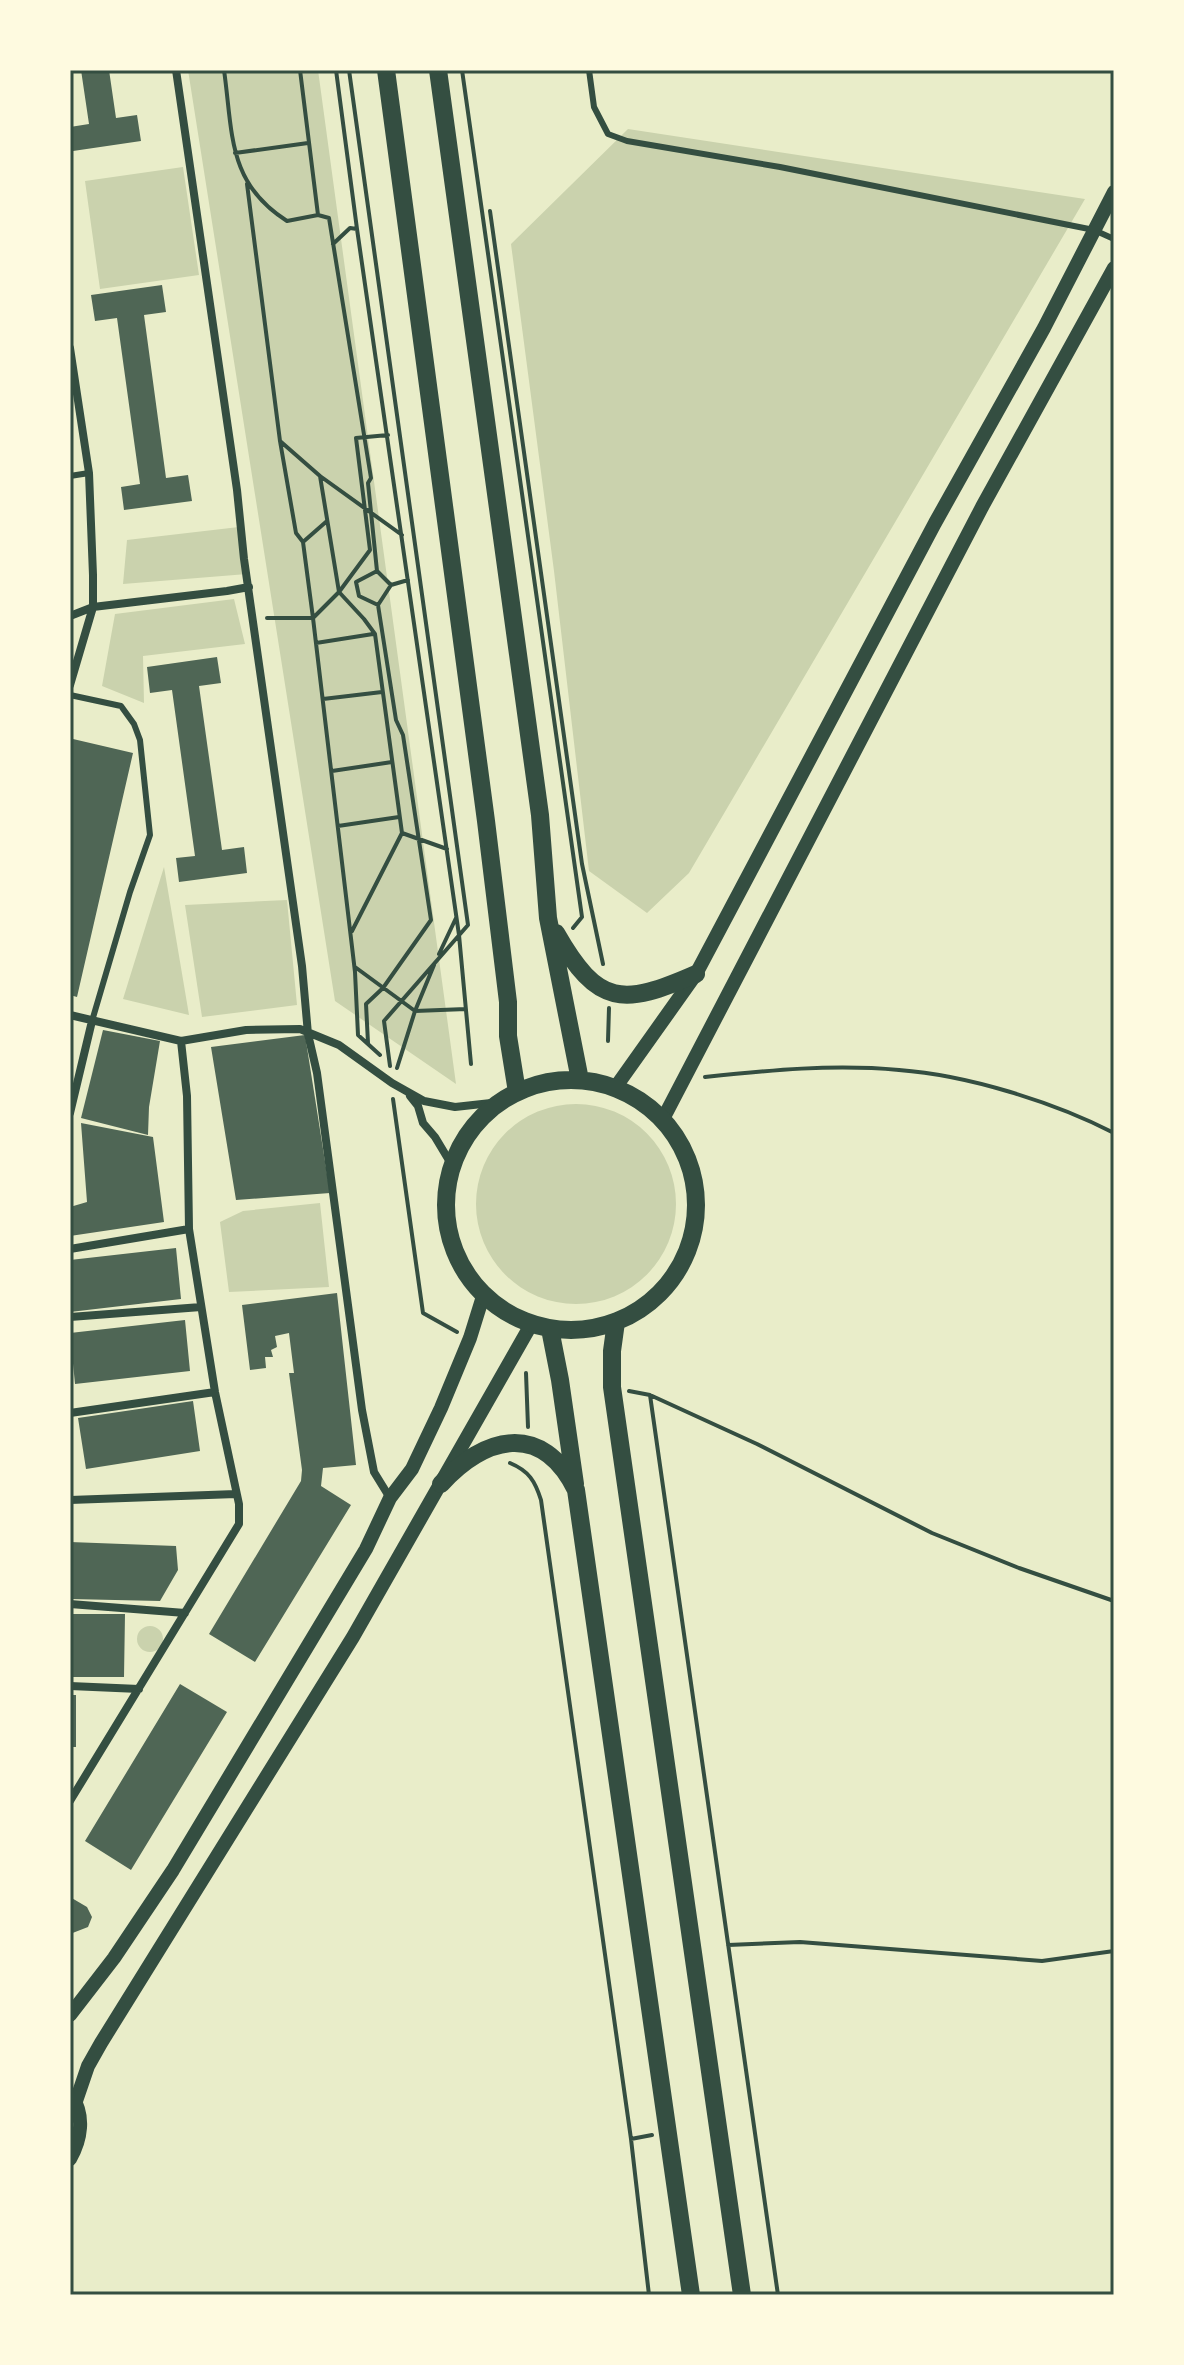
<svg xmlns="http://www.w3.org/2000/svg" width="1184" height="2365" viewBox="0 0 1184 2365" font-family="'PT Serif',serif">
  <rect width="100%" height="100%" fill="#e9edc9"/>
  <path fill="#cad2ad" d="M 188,70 L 318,70 L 456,1084 L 335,1001 Z
    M 628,129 L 1085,199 L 689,873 L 647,913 L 589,871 L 554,571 L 511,244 Z
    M 183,167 L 199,275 L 100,289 L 85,181 Z
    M 239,527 L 247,574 L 123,584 L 127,540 Z
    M 234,599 L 245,644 L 143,656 L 144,703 L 102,686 L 115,614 Z
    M 164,867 L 189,1015 L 123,999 Z
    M 287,900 L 297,1005 L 202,1017 L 185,905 Z
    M476 1204a100 100 0 1 1 200 0a100 100 0 1 1-200 0Z
    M 320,1203 L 329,1287 L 229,1292 L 220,1222 L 243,1211 Z
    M137 1639a13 13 0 1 1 26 0a13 13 0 1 1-26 0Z"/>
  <path fill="#4f6655" d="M 81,70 L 109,70 L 116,118 L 137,115 L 141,141 L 73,151 L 70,127 L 89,124 Z
    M 162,285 L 166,312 L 144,315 L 166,478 L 188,475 L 192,501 L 124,510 L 121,487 L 140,484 L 117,318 L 95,321 L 91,295 Z
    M 217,657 L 221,683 L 199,686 L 222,850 L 244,847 L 247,873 L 179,882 L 176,858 L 195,856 L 172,690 L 150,693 L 147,667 Z
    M 73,739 L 133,753 L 77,997 L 70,995 L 70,750 Z
    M 103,1030 L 160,1041 L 149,1107 L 148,1135 L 81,1118 Z
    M 305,1035 L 330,1193 L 236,1200 L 211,1047 Z
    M 81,1123 L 153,1137 L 164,1222 L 70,1236 L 70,1207 L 87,1202 Z
    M 176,1248 L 181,1299 L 70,1312 L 70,1260 Z
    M 337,1293 L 356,1465 L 323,1468 L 321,1486 L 351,1505 L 255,1662 L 209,1634 L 301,1481 L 302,1470 L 289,1373 L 294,1373 L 289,1333 L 275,1336 L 277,1347 L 271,1350 L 273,1357 L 265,1357 L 266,1368 L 250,1370 L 242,1305 Z
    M 185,1320 L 190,1371 L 75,1384 L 70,1333 Z
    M 193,1401 L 200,1451 L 86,1469 L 78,1418 Z
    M 70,1542 L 176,1546 L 178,1570 L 160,1601 L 70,1599 Z
    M 70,1614 L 125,1614 L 124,1677 L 70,1677 Z
    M 180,1684 L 227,1712 L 131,1870 L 85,1841 Z
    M 70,1695 L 76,1695 L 76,1747 L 70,1747 Z
    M 70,1897 L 87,1907 L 92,1917 L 88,1927 L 70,1934 Z"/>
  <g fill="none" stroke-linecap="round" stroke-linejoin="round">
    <path stroke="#344e41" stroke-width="4" d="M 224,70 C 233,133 227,183 287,221 L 318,215 L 329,218 L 371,478 L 368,483 L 377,571
      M 300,70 L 318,215
      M 336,70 L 357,229
      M 349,70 L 468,925 L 384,1021 L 390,1066
      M 462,70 L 582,917 L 573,928
      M 235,153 L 308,143
      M 247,184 L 280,441 L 296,533 L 303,542 L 313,618 L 267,618
      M 490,211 L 582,864 L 603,964
      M 333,244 L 350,228 L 357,229 L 459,935 L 471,1064
      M 280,441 L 320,476 L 339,592 L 364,619 L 375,634 L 402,833 L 352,931
      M 320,476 L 402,535
      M 303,542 L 327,521
      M 391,585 L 377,571 L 356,582 L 359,596 L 378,605 L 391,585 L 408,580
      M 316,643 L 373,634
      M 323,699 L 382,692
      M 332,771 L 392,762
      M 338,826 L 399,817
      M 402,833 L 447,849
      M 439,954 L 456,918
      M 355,967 L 415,1011 L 466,1009
      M 608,1041 L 609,1008
      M 368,1043 L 366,1004 L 383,988 L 431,920 L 403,735 L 396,720 L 378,605
      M 380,1055 L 358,1035 L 355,972 L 313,618 L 339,592 L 370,550 L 356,438 L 388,435
      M 397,1068 L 415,1011 L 434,965
      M 705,1077 C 769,1070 834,1064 899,1070 C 967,1075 1054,1102 1114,1133
      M 393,1099 L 423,1313 L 457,1332
      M 526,1373 L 528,1427
      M 629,1391 L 650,1395 L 757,1444 L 932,1533 L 1019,1568 L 1114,1601
      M 650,1395 L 778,2295
      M 510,1463 C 529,1471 535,1481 541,1500 L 631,2139 L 649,2295
      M 728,1945 L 800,1942 L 1042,1961 L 1114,1951
      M 631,2139 L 652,2135"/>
    <path stroke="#344e41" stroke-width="6" d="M 589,70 L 594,107 L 608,134 L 627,141 L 780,167 L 1094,230 L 1114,239
      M 70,476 L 89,473
      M 70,695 L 121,706 L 134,724 L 140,740 L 150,835 L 130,892 L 92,1021"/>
    <path stroke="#344e41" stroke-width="8" d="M 176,70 L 237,490 L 244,559 L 302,966 L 308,1034 L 317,1073 L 362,1410 L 374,1472 L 390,1498
      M 70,348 L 89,473 L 93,575 L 93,607 L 70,685
      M 70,616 L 93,607 L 227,591 L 249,587
      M 70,1015 L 181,1041 L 246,1030 L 300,1029 L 339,1045 L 392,1083 L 424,1101 L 455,1107 L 500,1102
      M 410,1096 L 418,1106 L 423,1123 L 435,1137 L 453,1167
      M 70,1113 L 92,1021
      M 70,1249 L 189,1229
      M 70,1317 L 201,1307
      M 70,1413 L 215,1392
      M 70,1500 L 236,1494
      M 70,1604 L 185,1613
      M 70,1686 L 139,1689
      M 70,1801 L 239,1524 L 239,1504 L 215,1392 L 189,1229 L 187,1096 L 181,1041"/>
    <path stroke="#344e41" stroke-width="14" d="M 615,1088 L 696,974 L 935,523 L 1044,328 L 1114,192
      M 663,1119 L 982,507 L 1114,268
      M 70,2015 L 114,1958 L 173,1870 L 366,1549 L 390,1498 L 412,1469 L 441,1408 L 470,1338 L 484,1293
      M 76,2101 L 88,2066 L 101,2043 L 353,1637 L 532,1323
      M 70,2159 C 81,2140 85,2116 72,2096"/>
    <path stroke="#344e41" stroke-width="18" d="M 386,70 L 486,821 L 508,1002 L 508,1036 L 517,1092
      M 438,70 L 540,815 L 548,918 L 580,1080
      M 556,933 C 598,1007 623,1006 696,974
      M446 1205a125 125 0 1 1 250 0a125 125 0 1 1-250 0Z
      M 616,1322 L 612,1351 L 612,1387 L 742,2295
      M 550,1329 L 560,1380 L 575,1484
      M 441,1484 C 484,1436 542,1421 576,1490 L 691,2295"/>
  </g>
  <rect width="1184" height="2365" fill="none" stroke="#fefae0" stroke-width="144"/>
  <rect x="72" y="72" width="1040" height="2221" fill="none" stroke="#344e41" stroke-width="3"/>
</svg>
